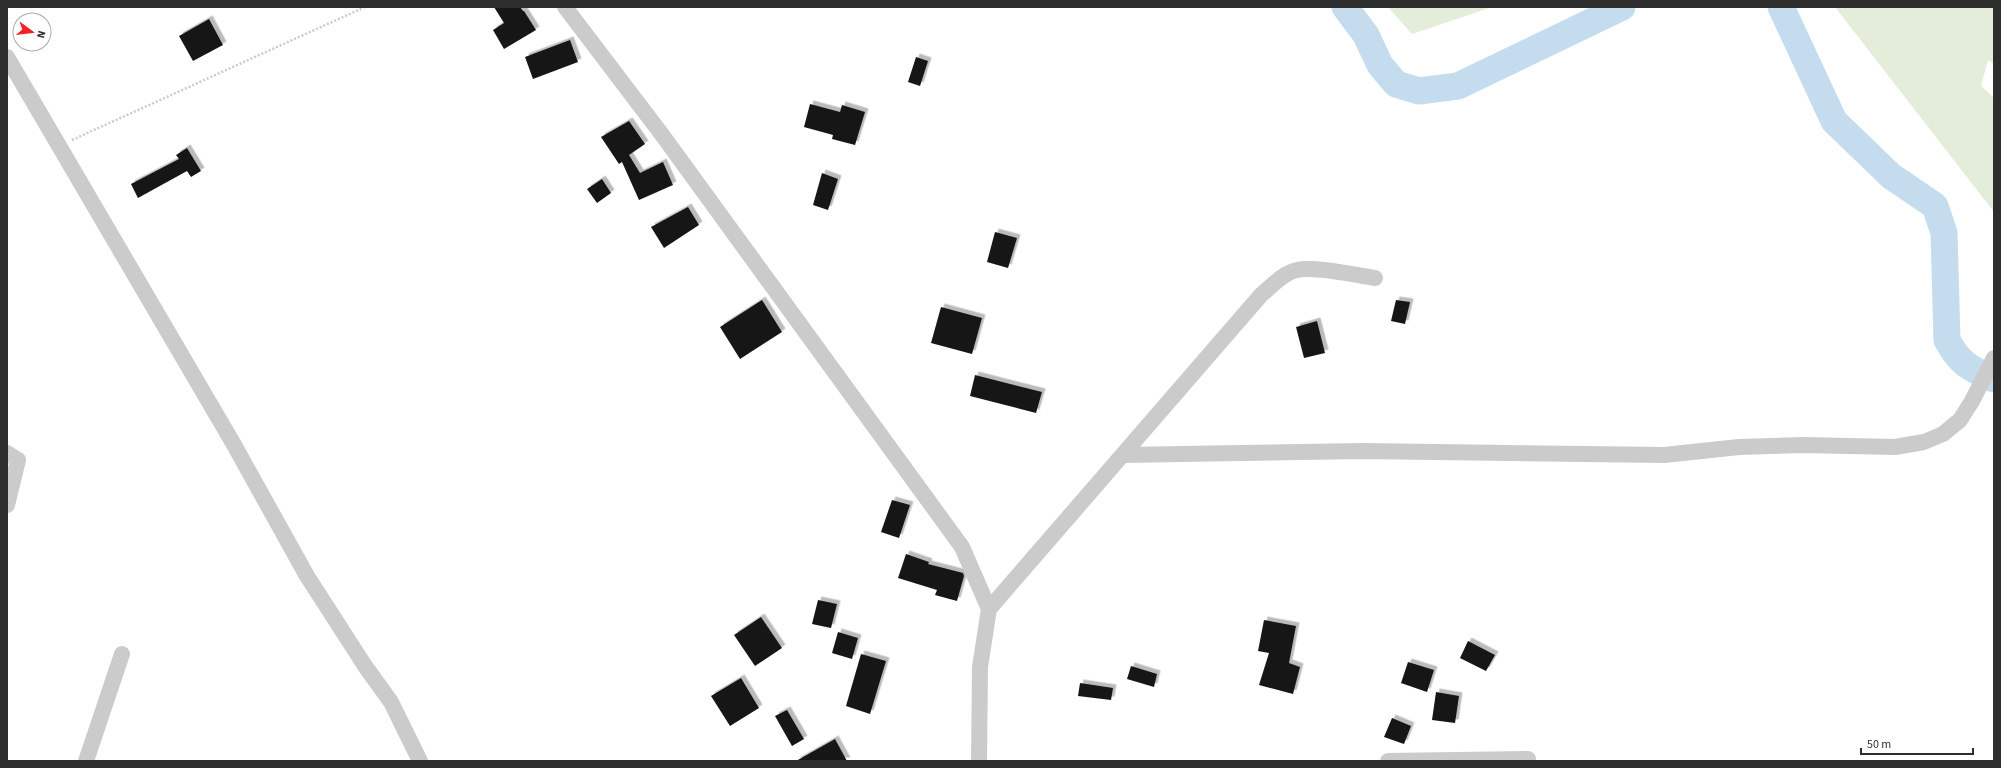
<svg xmlns="http://www.w3.org/2000/svg" width="2001" height="768" viewBox="0 0 2001 768" font-family="'Source Sans 3',sans-serif">
  <defs>
    <filter id="shadow"><feDropShadow dx="3.5" dy="-3.5" stdDeviation="0" flood-color="#0004"/></filter>
  </defs>
  <rect width="100%" height="100%" fill="#fff"/>
  <path fill="#e3edda" d="M 1388,7 L 1492,7 L 1412,34 Z
    M 1835,7 L 1994,7 L 1994,64 L 1988,60 L 1981,86 L 1994,98 L 1994,212 Z"/>
  <g fill="none" stroke-linecap="round" stroke-linejoin="round">
    <path stroke="#c5dcee" stroke-width="27" d="M 1345,7 L 1366,35 L 1380,65 L 1396,84 L 1419,91 L 1458,86 L 1622,7
      M 1781,7 L 1834,121 L 1891,176 L 1935,206 L 1944,233 L 1947,340 C 1959,363 1970,369 1994,379"/>
  </g>
  <path fill="#151515" filter="url(#shadow)" d="M 494,7 L 520,7 L 523,11 L 524,11 L 536,30 L 504,49 L 493,30 L 504,23 Z
    M 209,19 L 223,45 L 193,61 L 179,36 Z
    M 570,40 L 578,62 L 533,79 L 525,57 Z
    M 916,57 L 928,61 L 920,86 L 908,82 Z
    M 810,104 L 840,112 L 842,105 L 865,112 L 855,145 L 832,139 L 833,135 L 804,127 Z
    M 629,121 L 645,144 L 629,155 L 640,173 L 663,162 L 673,185 L 639,200 L 622,162 L 619,164 L 601,137 Z
    M 187,148 L 201,171 L 191,177 L 187,171 L 138,198 L 131,184 L 179,159 L 176,155 Z
    M 822,173 L 838,179 L 828,210 L 813,205 Z
    M 602,179 L 611,193 L 597,203 L 587,189 Z
    M 688,207 L 699,225 L 664,248 L 651,227 Z
    M 995,232 L 1017,238 L 1008,268 L 987,262 Z
    M 762,300 L 782,332 L 740,359 L 720,327 Z
    M 1396,300 L 1410,302 L 1405,324 L 1391,321 Z
    M 941,307 L 982,318 L 972,354 L 931,343 Z
    M 1317,321 L 1325,353 L 1304,358 L 1296,327 Z
    M 975,375 L 1042,392 L 1036,413 L 970,396 Z
    M 892,500 L 910,505 L 899,538 L 881,532 Z
    M 906,554 L 929,562 L 928,564 L 963,573 L 964,576 L 957,601 L 935,595 L 937,590 L 898,578 Z
    M 818,600 L 837,604 L 831,628 L 812,624 Z
    M 761,617 L 782,648 L 755,666 L 734,635 Z
    M 1264,620 L 1296,626 L 1289,663 L 1300,667 L 1293,694 L 1259,685 L 1269,653 L 1258,651 Z
    M 838,632 L 858,638 L 852,659 L 832,653 Z
    M 1468,641 L 1495,655 L 1486,671 L 1460,658 Z
    M 861,654 L 886,661 L 870,714 L 846,706 Z
    M 1408,662 L 1434,670 L 1427,692 L 1401,683 Z
    M 1131,666 L 1157,674 L 1154,687 L 1127,679 Z
    M 741,678 L 759,708 L 730,726 L 711,696 Z
    M 1080,683 L 1113,688 L 1111,700 L 1078,696 Z
    M 1436,692 L 1459,696 L 1455,723 L 1432,720 Z
    M 787,710 L 804,739 L 792,746 L 775,716 Z
    M 1392,718 L 1411,726 L 1404,744 L 1384,737 Z
    M 835,739 L 847,761 L 796,761 Z"/>
  <g fill="none" stroke-linecap="round" stroke-linejoin="round">
    <path stroke="#cbcbcb" stroke-width="2.5" stroke-dasharray="2 2" stroke-linecap="butt" d="M 72,140 L 365,7"/>
    <path stroke="#cbcbcb" stroke-width="16" d="M 565,7 L 663,136 L 962,547 L 989,609 L 980,667 L 979,761
      M 7,57 L 233,443 L 307,576 L 365,666 L 391,702 L 420,761
      M 7,453 L 18,460 L 7,505
      M 1123,455 L 1363,451 L 1664,455 L 1739,447 L 1803,445 L 1895,447 L 1924,442 L 1943,434 L 1960,420 L 1972,401 L 1994,358
      M 989,609 L 1261,295 C 1272,286 1283,273 1297,270 C 1315,266 1355,275 1375,278
      M 86,761 L 122,654
      M 1388,761 L 1528,759"/>
  </g>
  <rect width="2001" height="768" fill="none" stroke="#2e2e2e" stroke-width="16"/>
  <g transform="translate(32 32) rotate(105)"><circle r="19" fill="#ffffff" stroke="#ababab"/>
  <path d="M0-3L7 15L0 10L-7 15Z" fill="#f42125"/>
  <text y="-6" font-size="11" font-weight="bold" text-anchor="middle" fill="#2e2e2e">N</text>
  </g>
  <path d="M1861 748v6h112v-6" fill="none" stroke="#2e2e2e" stroke-width="2"/>
  <text x="1867" y="748" font-size="12" fill="#2e2e2e" stroke="#ffffff" stroke-width="3" paint-order="stroke">50 m</text>
</svg>
